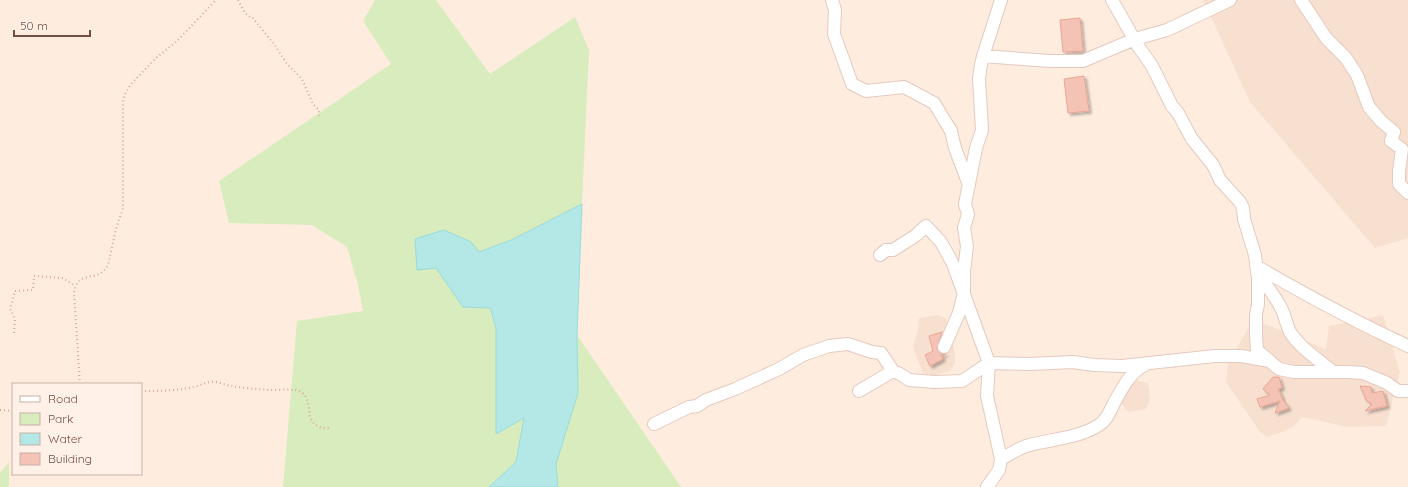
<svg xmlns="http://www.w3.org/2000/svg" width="1408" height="487" viewBox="0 0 1408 487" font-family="Quicksand,sans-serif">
  <defs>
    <filter id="shadow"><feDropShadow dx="2.5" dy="2.5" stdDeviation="1" flood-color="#0004"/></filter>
  </defs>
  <rect width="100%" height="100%" fill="#feeddf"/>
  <path fill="#f8e0d0" d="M 1203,0 L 1408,0 L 1408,238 L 1375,248 L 1250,102 Z
    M 937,315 L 946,318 L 955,353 L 955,363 L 950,371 L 932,376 L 923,373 L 913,347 L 918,329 L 919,318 Z
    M 1383,315 L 1400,372 L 1386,426 L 1348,427 L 1302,417 L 1293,427 L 1285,431 L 1267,437 L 1260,432 L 1226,382 L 1228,364 L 1253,319 L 1326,349 L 1329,326 Z
    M 1128,379 L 1148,383 L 1150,400 L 1146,409 L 1128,412 L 1116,397 L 1115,388 L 1119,381 Z"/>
  <path fill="#d8ecbd" d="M 375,0 L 436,0 L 490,74 L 575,17 L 589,50 L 582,204 L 511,240 L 436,268 L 463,307 L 489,308 L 496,328 L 496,434 L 524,418 L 516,462 L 489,487 L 283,487 L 297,321 L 363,311 L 358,285 L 347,247 L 312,225 L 229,223 L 219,181 L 391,64 L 363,21 Z
    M 577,335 L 681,487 L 558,487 L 556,464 L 578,393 Z
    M 9,462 L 9,487 L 0,487 L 0,473 Z"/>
  <path fill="#b3e8e7" stroke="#98dbda" d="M 582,204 L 577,335 L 578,393 L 556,464 L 558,487 L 489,487 L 516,462 L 524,418 L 496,434 L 496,328 L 490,308 L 463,307 L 436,268 L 417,270 L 415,239 L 444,230 L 471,242 L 479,252 L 511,240 Z"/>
  <path fill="#f5c3b5" stroke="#e9a694" filter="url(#shadow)" d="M 1080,18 L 1083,51 L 1063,52 L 1060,20 Z
    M 1084,76 L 1089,111 L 1068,113 L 1064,79 Z
    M 942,332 L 937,348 L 941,354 L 946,354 L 941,355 L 943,359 L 930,366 L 925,355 L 933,351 L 929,336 Z
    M 1273,377 L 1279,377 L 1282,388 L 1278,389 L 1282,397 L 1282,399 L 1289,408 L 1275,413 L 1280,401 L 1260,407 L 1257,399 L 1270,395 L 1263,389 Z
    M 1360,386 L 1371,387 L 1372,393 L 1383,391 L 1387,406 L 1365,411 L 1372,404 L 1366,400 Z"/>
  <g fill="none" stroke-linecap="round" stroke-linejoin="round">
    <defs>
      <path id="minor" d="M 832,0 L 835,10 L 834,34 L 852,84 L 866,91 L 904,87 L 934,103 L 951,131 L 955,148 L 969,185
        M 1112,0 L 1138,46 L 1152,66 L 1172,106 L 1178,113 L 1192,139 L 1213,165 L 1220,180 L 1240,202 L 1243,208 L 1244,219 L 1255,255 L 1258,279 L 1258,304 L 1256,315 L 1256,336 L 1257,350 L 1279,369 L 1294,372 L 1348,372 L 1363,373 L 1387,383 L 1398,391 L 1408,391
        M 1301,0 L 1326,38 L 1346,58 L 1357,75 L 1369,107 L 1381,121 L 1394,132 L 1391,141 L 1402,149 L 1399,171 L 1399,184 L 1408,193
        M 983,56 L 1050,61 L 1083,61 L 1135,39 L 1167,30 L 1230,0
        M 880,255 L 886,250 L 893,250 L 915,236 L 926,226 L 941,242 L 953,264 L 989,363 L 987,396 L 1001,459 L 999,470 L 987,487
        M 944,347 L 959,313 L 964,293 L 964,271 L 967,246 L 964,228 L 968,214 L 965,204 L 976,148 L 982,130 L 979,79 L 981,64 L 985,50 L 1001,0
        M 1333,372 C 1319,360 1300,348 1290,332 C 1286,324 1285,314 1280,306 C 1273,292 1261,281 1256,266 C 1306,295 1356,322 1408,346
        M 859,391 L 893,371 L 900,374 L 909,380 L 935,382 L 962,381 L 989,363 L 1030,364 L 1073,362 L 1094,365 L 1122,366 L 1215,356 L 1241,356 L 1270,361
        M 654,424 L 689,407 L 697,406 L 706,400 L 735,389 L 779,369 L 803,355 L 829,346 L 848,344 L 872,352 L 881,353 L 893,371
        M 1001,459 C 1009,455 1017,449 1026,446 C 1050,439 1077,439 1099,425 C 1107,420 1109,413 1113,405 C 1120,392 1131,370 1145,365"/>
    </defs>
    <use href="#minor" stroke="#e4c9be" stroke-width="14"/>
    <path stroke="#daa798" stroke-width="2" stroke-dasharray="1 3" stroke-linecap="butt" d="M 238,0 L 245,13 L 250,17 L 252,17 L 274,44 L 287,64 L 302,79 L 313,104 L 319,110 L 319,116
      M 14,333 L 15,319 L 10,309 L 15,291 L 33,290 L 34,276 L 63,278 L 75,286
      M 80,384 L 74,293 C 78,268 98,284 108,265 L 116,229 L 123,208 L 123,100 L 126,92 L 131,84 L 156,58 L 177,41 L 216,0
      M 141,391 C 158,391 176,391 193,387 C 199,386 204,383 210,382 C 217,380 224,385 231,386 C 243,388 257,389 270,390 C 278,390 287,389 295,390 C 309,392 308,405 310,416 C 312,426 323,430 331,427
      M 0,410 L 13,411"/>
    <use href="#minor" stroke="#fff" stroke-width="12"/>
  </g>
  <rect x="12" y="383" width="130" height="92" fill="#fff1e7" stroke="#c8b0a6"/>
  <rect x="20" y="396" width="20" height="6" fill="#ffffff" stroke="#c8b0a6"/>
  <text x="48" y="403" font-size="12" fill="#764e45">Road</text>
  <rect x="20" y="413" width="20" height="12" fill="#d8ecbd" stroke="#c8b0a6"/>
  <text x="48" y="423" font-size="12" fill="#764e45">Park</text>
  <rect x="20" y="433" width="20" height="12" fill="#b3e8e7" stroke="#c8b0a6"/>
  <text x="48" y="443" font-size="12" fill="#764e45">Water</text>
  <rect x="20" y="453" width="20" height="12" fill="#f5c3b5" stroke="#c8b0a6"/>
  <text x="48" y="463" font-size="12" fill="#764e45">Building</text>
  <path d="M14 30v6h76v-6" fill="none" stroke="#764e45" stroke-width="2"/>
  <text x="20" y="30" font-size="12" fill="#764e45" stroke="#fff1e7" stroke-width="3" paint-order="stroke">50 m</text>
</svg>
